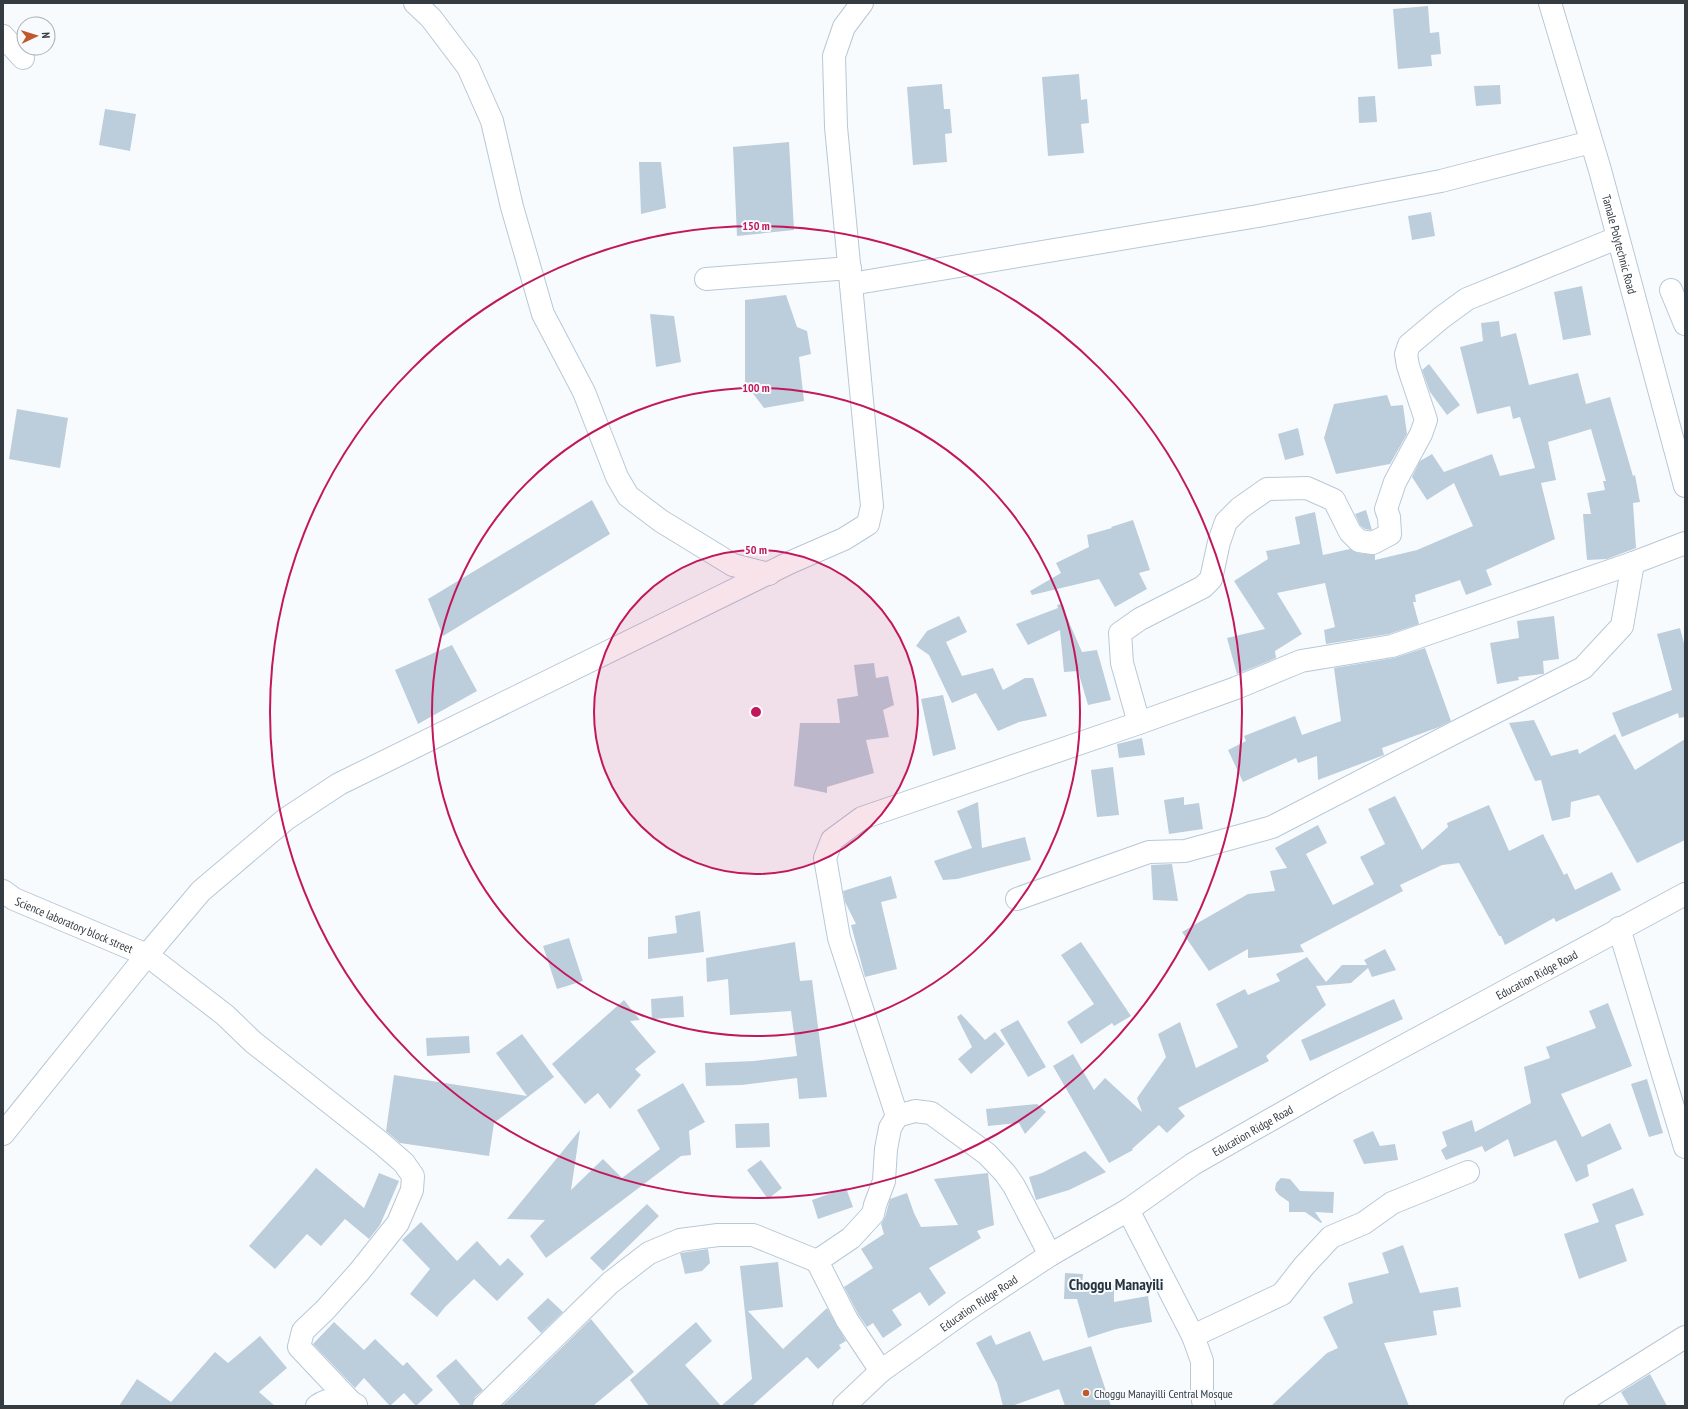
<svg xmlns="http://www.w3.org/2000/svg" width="1688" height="1409" viewBox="0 0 1688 1409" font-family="'PT Sans Narrow',sans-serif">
  <rect width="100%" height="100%" fill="#f8fbfe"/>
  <path fill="#bccddc" d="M 1428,6 L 1430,33 L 1439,32 L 1441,54 L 1431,55 L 1432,66 L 1398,69 L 1393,9 Z
    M 1079,74 L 1081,100 L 1087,99 L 1089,123 L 1081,124 L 1084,153 L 1048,156 L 1042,77 Z
    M 942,84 L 944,109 L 950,109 L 952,133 L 945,134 L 947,162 L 913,165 L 907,87 Z
    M 1500,85 L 1501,104 L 1476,106 L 1474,86 Z
    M 1375,96 L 1377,122 L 1359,123 L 1358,97 Z
    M 105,109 L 136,114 L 130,151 L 99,145 Z
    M 789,142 L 794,230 L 737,236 L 733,147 Z
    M 639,162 L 661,162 L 666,208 L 641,214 Z
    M 1431,212 L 1435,236 L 1412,240 L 1408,216 Z
    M 1582,286 L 1591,335 L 1563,340 L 1554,292 Z
    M 786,295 L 797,327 L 807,331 L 811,354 L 799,357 L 804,401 L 764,408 L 745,383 L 745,300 Z
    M 650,314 L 674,316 L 681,362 L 656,367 Z
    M 1499,321 L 1501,337 L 1516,333 L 1529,385 L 1578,373 L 1586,404 L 1610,397 L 1633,476 L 1635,475 L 1640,502 L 1633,503 L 1636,548 L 1607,559 L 1587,560 L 1583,514 L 1591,514 L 1587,493 L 1605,490 L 1603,481 L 1606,481 L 1591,429 L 1548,442 L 1556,480 L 1541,483 L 1555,539 L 1486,570 L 1492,585 L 1466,595 L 1460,580 L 1415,595 L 1416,602 L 1413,602 L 1419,624 L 1389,634 L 1326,644 L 1324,630 L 1335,627 L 1325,583 L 1277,593 L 1302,634 L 1275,651 L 1276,658 L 1237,674 L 1227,638 L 1265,629 L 1234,581 L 1268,559 L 1266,551 L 1300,544 L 1295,517 L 1315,512 L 1323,555 L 1350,549 L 1357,553 L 1375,555 L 1375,560 L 1417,550 L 1473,526 L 1454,483 L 1427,500 L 1412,477 L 1420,461 L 1432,454 L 1444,472 L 1492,454 L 1500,476 L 1535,468 L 1520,417 L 1513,419 L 1510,406 L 1477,414 L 1460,347 L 1483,341 L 1481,323 Z
    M 1429,364 L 1460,405 L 1447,415 L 1430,392 L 1422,370 Z
    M 1387,395 L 1391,406 L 1403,405 L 1407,434 L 1390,464 L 1336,474 L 1324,438 L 1334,404 Z
    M 17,409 L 68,418 L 60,468 L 9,459 Z
    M 1298,428 L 1304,455 L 1285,460 L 1278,434 Z
    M 592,500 L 610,534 L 443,636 L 428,599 Z
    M 1366,510 L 1372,530 L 1371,530 L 1365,529 L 1360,525 L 1355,514 Z
    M 1133,520 L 1150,570 L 1139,573 L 1147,589 L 1115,607 L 1099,579 L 1032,595 L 1030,591 L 1061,573 L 1056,563 L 1089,547 L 1087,535 L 1112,528 L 1111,527 Z
    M 1061,604 L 1082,652 L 1097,650 L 1111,700 L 1088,705 L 1078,671 L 1064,672 L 1060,630 L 1028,645 L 1016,624 L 1058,608 L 1057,605 Z
    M 959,616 L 967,632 L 946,642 L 962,676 L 993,668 L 1003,690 L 1025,678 L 1033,678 L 1047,716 L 1019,722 L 998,731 L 976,693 L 952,703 L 929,655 L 916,646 L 927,631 Z
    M 1554,616 L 1559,659 L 1543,661 L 1544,674 L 1542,674 L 1518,677 L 1519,680 L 1497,684 L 1490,643 L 1519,638 L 1517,621 Z
    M 1680,628 L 1685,647 L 1685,717 L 1679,718 L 1678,713 L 1622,737 L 1612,713 L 1672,690 L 1657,634 Z
    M 452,645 L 477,691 L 418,724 L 395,670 Z
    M 1425,648 L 1451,721 L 1439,727 L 1382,748 L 1384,755 L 1318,780 L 1317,756 L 1298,763 L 1296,758 L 1243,782 L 1228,750 L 1246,741 L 1244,736 L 1295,716 L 1302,735 L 1341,721 L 1334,668 L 1394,658 Z
    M 874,663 L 876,678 L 888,676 L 894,705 L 883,710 L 889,737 L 866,740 L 874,773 L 827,787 L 827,793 L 794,786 L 800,723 L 840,723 L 837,699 L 858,696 L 854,665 Z
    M 943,695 L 956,749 L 933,756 L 921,699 Z
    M 1534,720 L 1551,756 L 1578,749 L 1579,754 L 1615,734 L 1635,770 L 1685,739 L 1685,840 L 1637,863 L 1599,795 L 1571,802 L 1570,817 L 1552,821 L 1541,780 L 1535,781 L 1509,723 Z
    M 1142,738 L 1145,755 L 1119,758 L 1117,744 Z
    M 1113,767 L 1119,815 L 1097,817 L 1091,770 Z
    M 1395,796 L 1422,850 L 1448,827 L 1447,823 L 1489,805 L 1509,851 L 1543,834 L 1564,875 L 1567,873 L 1575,890 L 1612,872 L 1621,890 L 1556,922 L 1554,918 L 1505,945 L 1501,936 L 1499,936 L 1459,863 L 1442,865 L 1400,885 L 1403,891 L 1300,945 L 1304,952 L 1248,958 L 1248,949 L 1209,971 L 1182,932 L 1248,894 L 1275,891 L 1270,871 L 1287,868 L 1275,848 L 1318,825 L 1327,843 L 1306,854 L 1333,905 L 1374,884 L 1360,857 L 1385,844 L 1368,809 Z
    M 1184,797 L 1184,805 L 1199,803 L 1203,829 L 1169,834 L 1164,800 Z
    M 978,802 L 982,848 L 1025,837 L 1031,860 L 957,879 L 943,880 L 934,861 L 972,848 L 957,811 Z
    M 1172,864 L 1178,901 L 1153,900 L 1151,865 Z
    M 891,876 L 897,898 L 881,902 L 897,969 L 865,977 L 851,925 L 856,924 L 845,902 L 843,891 Z
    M 700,911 L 704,952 L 648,959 L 648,937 L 677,933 L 675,916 Z
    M 569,938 L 583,981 L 557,989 L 543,946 Z
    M 795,942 L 800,981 L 812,980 L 827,1097 L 799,1099 L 797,1078 L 742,1085 L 706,1086 L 705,1063 L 754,1061 L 797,1056 L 791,1011 L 730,1015 L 728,979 L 707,982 L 706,958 Z
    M 1081,942 L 1131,1016 L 1114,1026 L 1112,1023 L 1081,1044 L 1067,1022 L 1094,1004 L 1061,955 Z
    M 1385,949 L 1396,970 L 1372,977 L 1368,968 L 1351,983 L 1316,986 L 1326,1005 L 1266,1056 L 1269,1061 L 1178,1108 L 1185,1116 L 1167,1133 L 1159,1125 L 1132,1149 L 1133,1150 L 1109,1163 L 1053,1066 L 1073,1054 L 1094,1090 L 1105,1078 L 1142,1112 L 1137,1098 L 1166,1057 L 1158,1034 L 1180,1022 L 1196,1068 L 1238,1047 L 1216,1004 L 1245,989 L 1248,995 L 1280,981 L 1276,974 L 1307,957 L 1326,982 L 1342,965 L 1367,965 L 1364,960 Z
    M 683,996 L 684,1017 L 652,1019 L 651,999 Z
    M 1394,999 L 1403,1019 L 1310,1061 L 1301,1040 Z
    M 624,1000 L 640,1020 L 630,1021 L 656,1052 L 635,1069 L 641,1075 L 610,1109 L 598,1093 L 585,1104 L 552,1064 Z
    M 1608,1003 L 1632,1066 L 1561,1094 L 1582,1137 L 1610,1123 L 1622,1149 L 1587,1165 L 1589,1176 L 1576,1182 L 1556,1140 L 1514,1157 L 1508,1139 L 1485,1152 L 1482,1146 L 1446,1160 L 1441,1150 L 1447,1146 L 1442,1132 L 1472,1120 L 1475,1132 L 1531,1103 L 1524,1067 L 1550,1058 L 1546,1047 L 1596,1028 L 1589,1011 Z
    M 961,1014 L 985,1040 L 995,1032 L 1005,1044 L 971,1074 L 958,1059 L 972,1047 L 957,1017 Z
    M 1018,1020 L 1046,1067 L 1028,1077 L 1000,1030 Z
    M 522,1034 L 554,1077 L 494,1123 L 489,1156 L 400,1143 L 386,1131 L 394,1075 L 527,1096 L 496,1053 Z
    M 469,1036 L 470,1053 L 427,1056 L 426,1038 Z
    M 1647,1079 L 1663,1133 L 1649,1137 L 1631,1084 Z
    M 683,1083 L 705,1122 L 689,1131 L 691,1155 L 681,1156 L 546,1258 L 530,1236 L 545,1220 L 507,1219 L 580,1130 L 571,1190 L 603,1159 L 622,1178 L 660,1149 L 637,1110 Z
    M 1037,1104 L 1046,1112 L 1025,1134 L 1019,1123 L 988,1126 L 986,1109 Z
    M 769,1123 L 770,1147 L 736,1148 L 735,1124 Z
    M 1373,1131 L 1380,1146 L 1395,1144 L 1398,1160 L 1364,1164 L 1353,1140 Z
    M 1085,1151 L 1106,1172 L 1069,1190 L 1036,1200 L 1029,1177 L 1042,1173 Z
    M 761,1160 L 782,1188 L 768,1199 L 747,1170 Z
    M 316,1168 L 364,1208 L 379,1173 L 399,1181 L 380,1225 L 369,1239 L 345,1219 L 321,1246 L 307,1234 L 275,1269 L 249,1246 L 303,1184 Z
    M 988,1173 L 994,1225 L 977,1231 L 981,1238 L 929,1268 L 946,1293 L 929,1306 L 920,1292 L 892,1310 L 902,1325 L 883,1338 L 873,1323 L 867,1327 L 858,1314 L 844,1287 L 873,1268 L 861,1249 L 884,1234 L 881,1224 L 885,1217 L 890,1199 L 907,1193 L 914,1213 L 921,1227 L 958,1225 L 934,1179 Z
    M 1281,1178 L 1290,1179 L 1300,1191 L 1334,1192 L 1333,1213 L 1315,1212 L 1322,1222 L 1321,1223 L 1305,1212 L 1289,1212 L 1289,1202 L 1279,1195 L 1275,1190 L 1276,1183 Z
    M 846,1188 L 853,1207 L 818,1219 L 812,1200 Z
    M 1633,1188 L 1644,1215 L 1615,1225 L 1627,1261 L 1579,1279 L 1564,1234 L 1599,1222 L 1592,1204 Z
    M 647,1204 L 659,1216 L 603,1271 L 590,1258 Z
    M 421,1222 L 457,1261 L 477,1241 L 500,1266 L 508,1258 L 524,1274 L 497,1301 L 474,1279 L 445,1307 L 437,1317 L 410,1294 L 430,1269 L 402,1240 Z
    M 1403,1245 L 1420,1293 L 1458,1287 L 1461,1307 L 1433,1311 L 1437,1335 L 1384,1343 L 1409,1406 L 1271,1406 L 1327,1353 L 1338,1348 L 1323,1317 L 1353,1303 L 1348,1283 L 1389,1273 L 1382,1253 Z
    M 708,1249 L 710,1263 L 702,1271 L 685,1274 L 680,1253 Z
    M 778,1262 L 783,1307 L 748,1311 L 783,1349 L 827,1308 L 846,1341 L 839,1345 L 841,1348 L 818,1369 L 807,1357 L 752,1406 L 721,1406 L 752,1379 L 740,1266 Z
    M 1065,1273 L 1083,1274 L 1082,1285 L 1114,1285 L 1114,1302 L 1148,1296 L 1152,1322 L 1116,1329 L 1088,1338 L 1077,1299 L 1064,1299 Z
    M 548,1298 L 563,1312 L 541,1333 L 527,1318 Z
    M 591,1319 L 634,1372 L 593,1406 L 502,1406 Z
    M 334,1322 L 364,1350 L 375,1339 L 403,1366 L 407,1362 L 433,1390 L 416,1406 L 404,1393 L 390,1406 L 364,1378 L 355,1388 L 313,1344 Z
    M 696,1322 L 712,1341 L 685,1365 L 721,1406 L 649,1406 L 630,1380 Z
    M 1030,1331 L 1043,1361 L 1091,1346 L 1111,1406 L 1065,1406 L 1059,1389 L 1012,1406 L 1003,1406 L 997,1383 L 976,1343 L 991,1335 L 996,1345 Z
    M 260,1336 L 287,1368 L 259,1392 L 275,1406 L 119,1406 L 137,1379 L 171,1402 L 215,1352 L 228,1363 Z
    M 456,1359 L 483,1390 L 475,1397 L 472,1406 L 461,1406 L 436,1376 Z
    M 1650,1374 L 1667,1406 L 1629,1406 L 1621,1392 Z"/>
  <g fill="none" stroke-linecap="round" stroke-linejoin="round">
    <defs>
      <g id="minor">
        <path d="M 415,3 L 431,18 L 468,67 L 492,121 L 512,207 L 543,314 L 584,392 L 617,477 L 628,496 L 661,521 L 733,565 L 769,574"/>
        <path id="s1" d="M 1550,3 L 1600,170 L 1685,486"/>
        <path d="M 3,36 L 23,58"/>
        <path d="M 706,279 L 850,268"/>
        <path d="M 851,284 L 1258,216 L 1441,181 L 1591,142"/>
        <path d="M 1671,290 L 1685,324"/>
        <path d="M 1139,723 L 1122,663 L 1120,633 L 1140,619 L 1203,587 L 1211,579 L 1219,542 L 1226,522 L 1240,508 L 1267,489 L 1307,488 L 1334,500 L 1350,532 L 1359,541 L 1373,543 L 1390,534 L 1389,517 L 1386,509 L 1395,482 L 1421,434 L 1426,420 L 1408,366 L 1406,354 L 1409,345 L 1441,318 L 1467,299 L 1617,238"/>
        <path id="s2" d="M 3,891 L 14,899 L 147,955 L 225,1015 L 253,1042 L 381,1143 L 404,1163 L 413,1176 L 412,1190 L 398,1223 L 359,1272 L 325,1310 L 303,1331 L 299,1347 L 350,1401"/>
        <path d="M 1017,899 L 1149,852 L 1185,851 L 1272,827 L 1456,732 L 1583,668 L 1622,626 L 1633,563"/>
        <path d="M 1619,928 L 1685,1147"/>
        <path d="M 897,1116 L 915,1111 L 931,1113 L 987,1154 L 1005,1173 L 1014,1186 L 1050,1255"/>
        <path d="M 3,1134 L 147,955 L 201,891 L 286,819 L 339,784 L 789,563 L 844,539 L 868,524 L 872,506 L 836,127 L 834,56 L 844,27 L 862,3"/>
        <path d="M 1128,1210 L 1193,1336 L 1202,1361 L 1202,1395 L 1204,1406"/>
        <path d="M 1193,1336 L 1282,1294 L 1304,1266 L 1331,1237 L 1364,1223 L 1392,1203 L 1468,1172"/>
        <path d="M 881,1371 L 847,1320 L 817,1261 L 851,1238 L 873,1214 L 875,1205 L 884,1181 L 886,1149 L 890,1128 L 897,1116 L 839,938 L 825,858 L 832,840 L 862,818 L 1139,723 L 1236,688 L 1301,661 L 1392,646 L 1633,563 L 1685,543"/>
        <path d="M 317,1406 C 329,1397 344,1397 356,1405"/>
        <path d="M 484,1406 L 610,1283 L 649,1253 L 680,1240 L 718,1235 L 753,1235 L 817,1261"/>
        <path d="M 1575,1406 L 1685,1337"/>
      </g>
      <g id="major">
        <path id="s3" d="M 844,1406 L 881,1371 L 965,1311 L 1050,1255 L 1128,1210 L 1193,1164 L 1335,1083 L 1685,894"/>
      </g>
    </defs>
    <use href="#minor" stroke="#b7c8d7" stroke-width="24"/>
    <use href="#major" stroke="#b7c8d7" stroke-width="24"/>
    <use href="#minor" stroke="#fff" stroke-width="22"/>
    <use href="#major" stroke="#fff" stroke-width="22"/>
  </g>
  <circle cx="756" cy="712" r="162" fill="#c2185b" fill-opacity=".12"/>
  <g fill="none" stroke="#c2185b" stroke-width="2">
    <circle cx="756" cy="712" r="162"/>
    <circle cx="756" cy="712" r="324"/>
    <circle cx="756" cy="712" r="486"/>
  </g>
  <circle fill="#bf592b" stroke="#f8fbfe" stroke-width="1.5" cx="1086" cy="1393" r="4"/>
  <g text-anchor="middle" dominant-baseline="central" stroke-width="4" stroke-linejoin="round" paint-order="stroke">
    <g font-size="12" fill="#343b41" stroke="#f8fbfe">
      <text stroke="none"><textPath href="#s1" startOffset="251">Tamale Polytechnic Road</textPath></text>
      <text stroke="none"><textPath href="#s2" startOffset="79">Science laboratory block street</textPath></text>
      <text stroke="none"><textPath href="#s3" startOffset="818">Education Ridge Road</textPath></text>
      <text stroke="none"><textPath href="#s3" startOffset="494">Education Ridge Road</textPath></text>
      <text stroke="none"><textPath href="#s3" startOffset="170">Education Ridge Road</textPath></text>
    </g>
    <g font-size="12" fill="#343b41" stroke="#f8fbfe" text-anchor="start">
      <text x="1094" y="1393">Choggu Manayilli Central Mosque</text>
    </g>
    <g font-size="16" font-weight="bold" fill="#263440" stroke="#f8fbfe">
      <text x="1116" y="1284">Choggu Manayili</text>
    </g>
  </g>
  <circle cx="756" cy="712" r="6" fill="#c2185b" stroke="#f8fbfe" stroke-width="2"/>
  <g font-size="12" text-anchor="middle" font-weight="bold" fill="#c2185b" stroke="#f8fbfe" stroke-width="4" stroke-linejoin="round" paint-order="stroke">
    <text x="756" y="230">150 m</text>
    <text x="756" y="392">100 m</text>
    <text x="756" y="554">50 m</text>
  </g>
  <rect width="1688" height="1409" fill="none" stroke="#343b41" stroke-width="8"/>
  <g transform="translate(36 36) rotate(86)"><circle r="19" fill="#f8fbfe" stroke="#aaaeb2"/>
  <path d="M0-3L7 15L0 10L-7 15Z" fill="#bf592b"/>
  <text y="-6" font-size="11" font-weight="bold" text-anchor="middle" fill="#343b41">N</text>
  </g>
</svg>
